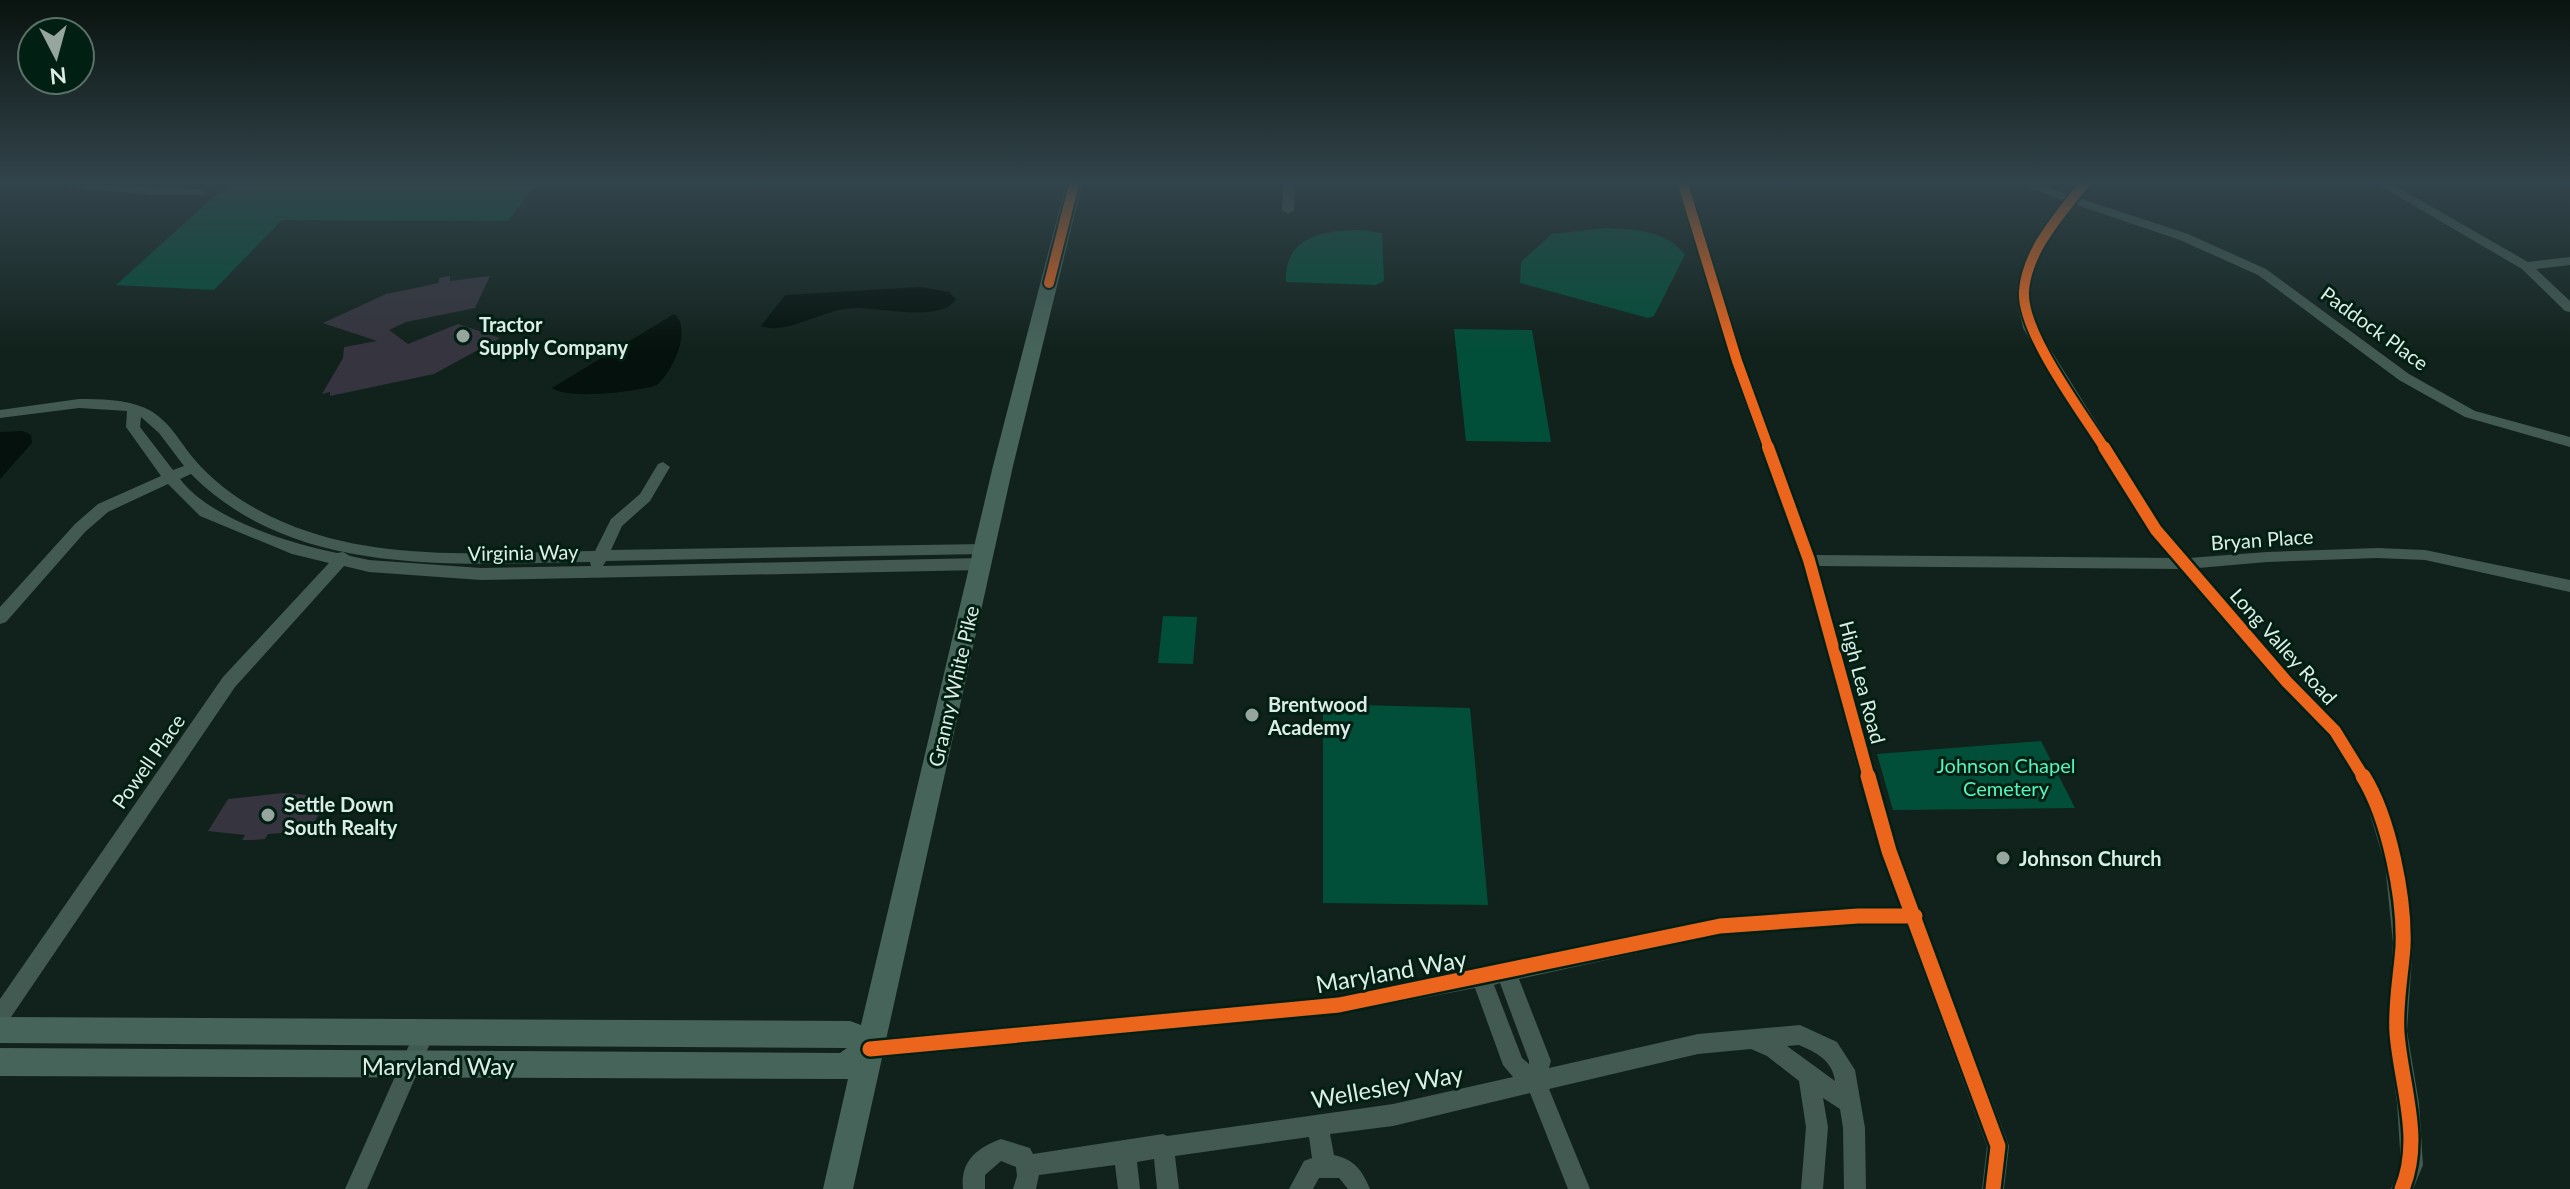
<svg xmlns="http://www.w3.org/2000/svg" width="2570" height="1189" viewBox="0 0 2570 1189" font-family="Lato,sans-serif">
  <rect width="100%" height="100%" fill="#11221c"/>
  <path fill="#024f39" d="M 228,184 L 536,184 L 508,221 L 282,220 L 214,290 L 116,285 Z
    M 1607,228 C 1636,230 1666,230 1685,255 L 1654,316 L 1648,318 L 1520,283 L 1521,262 L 1552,234 Z
    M 1361,230 L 1382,233 L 1384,281 L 1376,285 L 1286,282 C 1284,237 1322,230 1361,230 Z
    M 1454,329 L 1532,330 L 1551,442 L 1466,441 Z
    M 1163,616 L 1197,617 L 1193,664 L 1158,663 Z
    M 1323,704 L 1470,708 L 1488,905 L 1323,903 Z
    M 2041,741 L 2075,808 L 1893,810 L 1877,754 Z"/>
  <path fill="#04110c" d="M 920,287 L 949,292 L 956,299 C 942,323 880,307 855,308 C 823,308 788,336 761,326 L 785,295 Z
    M 674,314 C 693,328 673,371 657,385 C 637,392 568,400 552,388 Z
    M 22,431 L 31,435 L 32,443 L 0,479 L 0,432 Z"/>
  <path fill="#36343e" d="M 450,276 L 450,281 L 490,276 L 475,308 L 406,322 L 389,330 L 408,344 L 458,324 L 500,338 L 434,374 L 330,396 L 330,392 L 322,394 L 343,358 L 344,347 L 377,341 L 323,323 L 386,294 L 439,283 L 439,278 Z
    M 283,793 L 319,796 L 317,799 L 327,800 L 309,831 L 268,834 L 265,839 L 253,840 L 242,840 L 245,835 L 208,831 L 228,799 Z"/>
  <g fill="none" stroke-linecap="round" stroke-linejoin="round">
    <path fill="#425a51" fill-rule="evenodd" d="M 68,184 L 202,189 L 208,192 L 202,195 L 150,195 L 74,187 Z
      M 1283,184 L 1295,184 L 1294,210 L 1288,214 L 1282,210 Z
      M 1677,184 L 1689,184 L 1744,361 L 1815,555 L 2172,558 L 2151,534 L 2023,328 C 2021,316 2016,303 2018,290 C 2021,257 2044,226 2065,201 L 2020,184 L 2038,184 L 2069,195 L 2078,184 L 2090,184 L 2079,198 L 2188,234 L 2266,269 L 2409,374 L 2475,411 L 2570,437 L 2570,447 L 2465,417 L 2399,380 L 2258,275 L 2180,240 L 2074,204 C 2055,229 2033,257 2030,290 C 2029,302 2034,316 2037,328 L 2161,526 L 2189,558 L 2267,552 L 2377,548 L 2425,550 L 2570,580 L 2570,592 L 2425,560 L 2377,558 L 2267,562 L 2198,568 L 2293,677 L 2341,726 L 2382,792 L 2403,864 L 2413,943 L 2407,1031 L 2419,1103 L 2423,1165 L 2413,1189 L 2391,1189 L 2401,1165 L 2397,1103 L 2387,1031 L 2393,943 L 2385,864 L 2364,794 L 2329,736 L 2281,687 L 2181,569 L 1818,566 L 1898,851 L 2009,1146 L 2004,1189 L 1982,1189 L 1987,1146 L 1906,925 L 1858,925 L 1720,935 L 1519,979 L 1551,1061 L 1549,1068 L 1698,1034 L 1800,1025 L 1837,1042 L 1855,1070 L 1865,1128 L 1866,1189 L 1844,1189 L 1843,1128 L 1840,1109 L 1823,1098 L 1828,1127 L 1823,1189 L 1801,1189 L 1806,1127 L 1799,1081 L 1767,1056 L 1751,1049 L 1698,1054 L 1549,1089 L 1590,1189 L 1568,1189 L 1530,1093 L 1393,1126 L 1330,1134 L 1334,1155 C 1355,1160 1362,1170 1370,1189 L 1348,1189 L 1339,1178 L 1319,1178 L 1313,1189 L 1289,1189 L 1304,1161 L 1312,1158 L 1309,1137 L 1175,1156 L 1179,1189 L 1157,1189 L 1154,1159 L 1137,1162 L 1140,1189 L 1118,1189 L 1115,1165 L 1039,1175 L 1036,1189 L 1013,1189 L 1017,1176 L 1016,1167 L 1001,1161 L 985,1175 L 985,1189 L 963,1189 C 960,1161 977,1148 1001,1139 L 1030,1148 L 1033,1154 L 1163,1134 L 1167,1136 L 1393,1104 L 1513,1077 L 1503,1065 L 1475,988 L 1339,1014 L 870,1059 L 863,1056 L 860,1049 L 863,1042 L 870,1039 L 1339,996 L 1506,964 L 1720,917 L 1858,907 L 1900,907 L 1880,851 L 1801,560 L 1730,361 ZM 1500,983 L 1529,1061 L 1529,1064 L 1522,1058 L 1494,985 ZM 1799,1045 C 1817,1053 1832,1060 1835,1081 L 1787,1046 Z
      M 2377,184 L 2392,184 L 2528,262 L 2570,257 L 2570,265 L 2536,269 L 2570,301 L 2570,312 L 2565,311 L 2522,269 Z
      M 79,399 C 101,399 124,399 145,408 C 168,418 179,441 194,459 C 218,487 250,508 283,522 C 380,564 493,552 595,551 L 611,519 L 640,494 L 658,464 L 663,462 L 670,467 L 650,501 L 622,526 L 611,550 L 984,544 L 992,549 L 984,554 L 606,561 L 603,566 L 981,558 L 989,564 L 981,570 L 481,580 L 369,572 L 344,566 L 235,687 L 7,1023 L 0,1026 L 0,999 L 223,677 L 329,563 L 292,554 L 200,516 L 168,484 L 108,512 L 85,532 L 6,622 L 0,624 L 0,607 L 75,524 L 98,504 L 161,476 L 126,427 L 127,411 L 79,408 L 0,418 L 0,410 ZM 141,417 L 159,433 L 184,466 L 173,470 L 140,427 ZM 191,474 C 294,578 455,564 590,562 L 591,566 L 481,568 L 369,560 L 350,556 L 343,552 L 337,553 C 289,543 210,519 180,479 Z
      M 425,1022 L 432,1025 L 435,1032 L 367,1189 L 345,1189 L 418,1025 Z"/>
    <path fill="#47645a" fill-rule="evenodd" d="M 1066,184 L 1082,184 L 1013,466 L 853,1189 L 823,1189 L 848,1079 L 0,1076 L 0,1048 L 840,1053 L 847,1048 L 0,1043 L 0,1017 L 850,1021 L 861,1025 L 993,466 Z"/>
    <defs>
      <path id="cycleway-far2" d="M 1683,184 L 1737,361 L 1769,449
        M 2084,184 C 2060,215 2027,250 2024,291 C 2021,332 2082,412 2105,449
        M 1049,283 L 1074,184"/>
      <path id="cycleway-far1" d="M 1768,447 L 1809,560 L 1869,778
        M 2104,447 L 2156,530 L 2287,682 L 2335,731 L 2364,778"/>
      <path id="cycleway" d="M 1868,776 L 1889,851 L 1998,1146 L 1993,1189
        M 2363,776 C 2389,818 2405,898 2403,947 C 2401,975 2395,1005 2397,1033 C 2401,1085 2423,1139 2402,1189
        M 870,1049 L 1339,1005 L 1720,926 L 1858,916 L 1915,916"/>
    </defs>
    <use href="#cycleway-far2" stroke="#021f14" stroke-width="14"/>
    <use href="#cycleway-far1" stroke="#021f14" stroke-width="17"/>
    <use href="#cycleway" stroke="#021f14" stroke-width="20"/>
    <use href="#cycleway-far2" stroke="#eb651d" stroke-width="10"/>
    <use href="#cycleway-far1" stroke="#eb651d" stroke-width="12"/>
    <use href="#cycleway" stroke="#eb651d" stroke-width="15"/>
  </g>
  <linearGradient id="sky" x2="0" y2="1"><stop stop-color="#09130f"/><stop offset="0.52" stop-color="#32444b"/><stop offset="1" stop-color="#32444b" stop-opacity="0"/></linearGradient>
  <rect width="2570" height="351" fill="url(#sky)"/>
  <g fill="#96a69f" stroke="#021f14" stroke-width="3">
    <circle cx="463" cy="336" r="8"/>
    <circle cx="1252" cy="715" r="8"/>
    <circle cx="268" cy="815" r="8"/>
    <circle cx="2003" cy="858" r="8"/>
  </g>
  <g text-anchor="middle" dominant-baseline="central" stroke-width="6" stroke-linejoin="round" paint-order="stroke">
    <g font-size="20" font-weight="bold" fill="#ddede6" stroke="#021f14" text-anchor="start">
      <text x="479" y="324">Tractor<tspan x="479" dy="23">Supply Company</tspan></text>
      <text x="1268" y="704">Brentwood<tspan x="1268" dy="23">Academy</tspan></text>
      <text x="284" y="804">Settle Down<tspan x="284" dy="23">South Realty</tspan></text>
      <text x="2019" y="858">Johnson Church</text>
    </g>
    <g font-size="20" fill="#ddede6" stroke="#021f14">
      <text transform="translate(2375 328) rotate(36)">Paddock Place</text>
      <text transform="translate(2262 539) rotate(-4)">Bryan Place</text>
      <text transform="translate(523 552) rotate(-1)">Virginia Way</text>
      <text transform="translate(2284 646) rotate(48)">Long Valley Road</text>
      <text transform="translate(1863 682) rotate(75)">High Lea Road</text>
      <text transform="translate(953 686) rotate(-77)">Granny White Pike</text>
      <text transform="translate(148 761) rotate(-55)">Powell Place</text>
    </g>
    <g font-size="20" fill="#58f3bd" stroke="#021f14">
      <text x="2006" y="765">Johnson Chapel<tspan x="2006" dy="23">Cemetery</tspan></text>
    </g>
    <g font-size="24" fill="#ddede6" stroke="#021f14">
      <text transform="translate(1391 971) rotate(-10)">Maryland Way</text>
      <text x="438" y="1065">Maryland Way</text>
      <text transform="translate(1387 1086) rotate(-10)">Wellesley Way</text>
    </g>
  </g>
  <g transform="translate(56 56) rotate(174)"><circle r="38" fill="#021f14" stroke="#5a7168" stroke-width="2"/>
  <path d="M0-6L14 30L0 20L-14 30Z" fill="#96a69f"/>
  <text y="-12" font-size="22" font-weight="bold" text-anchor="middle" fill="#ddede6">N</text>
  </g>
</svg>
